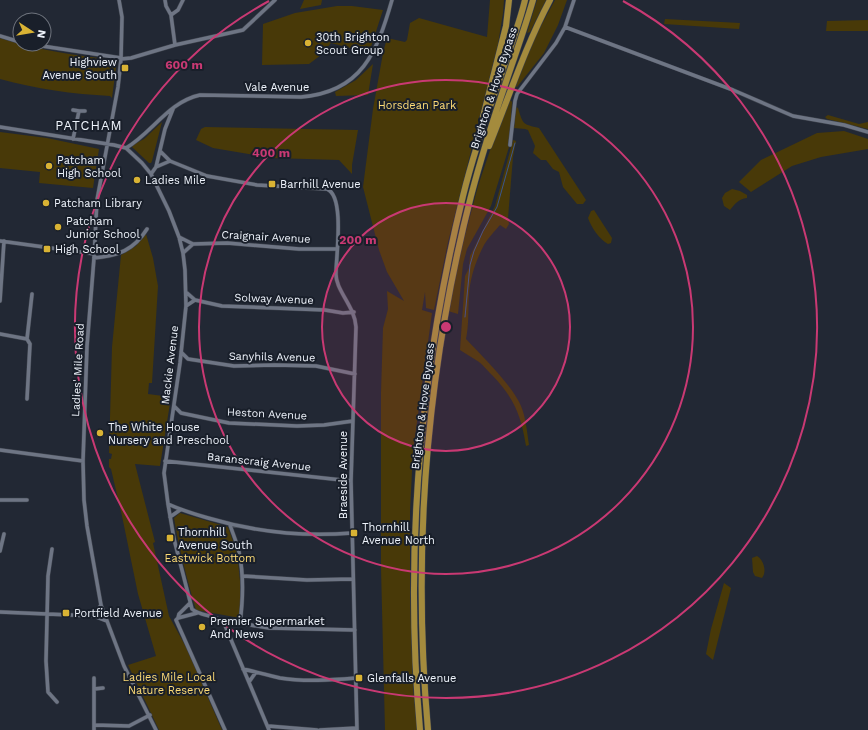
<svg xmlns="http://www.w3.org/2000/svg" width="868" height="730" viewBox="0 0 868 730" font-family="'Work Sans',sans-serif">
  <rect width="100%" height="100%" fill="#222834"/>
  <path fill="#483908" d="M 304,0 L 322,0 L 321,5 L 300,9 Z
    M 490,0 L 504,0 L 503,13 L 498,44 L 448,242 L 434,310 L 426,308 L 425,292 L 422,310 L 432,313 L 413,451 L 410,512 L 410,596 L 413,688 L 417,730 L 385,730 L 381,568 L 381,392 L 383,328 L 388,309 L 387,291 L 404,301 L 387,272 L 379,250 L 363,187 L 373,109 L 383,53 L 387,38 L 405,42 L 407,40 L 410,23 L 419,18 L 487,37 Z
    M 537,0 L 546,0 L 530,32 L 527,33 Z
    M 555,0 L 567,0 L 558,25 L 544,53 L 517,87 L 514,86 L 536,35 Z
    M 337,6 L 352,6 L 383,10 L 369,53 L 331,43 L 321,55 L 309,64 L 262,65 L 263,24 L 295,13 Z
    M 665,19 L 740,23 L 739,29 L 664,24 Z
    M 868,20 L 868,31 L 826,31 L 827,21 Z
    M 0,38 C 38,50 77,56 117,60 L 112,98 L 110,96 C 73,94 36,89 0,79 Z
    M 373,64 L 368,95 L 336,96 L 335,92 L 356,80 Z
    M 508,97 L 512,102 L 509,147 L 491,206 L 467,249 L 463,264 L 458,314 L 448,311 L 457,266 L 478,186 Z
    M 516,107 L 518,108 C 523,125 523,124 539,128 L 586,200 L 583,204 L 577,204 L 563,187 L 559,172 L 553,169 L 546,160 L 541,160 L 533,153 L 535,146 L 528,130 L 525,129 L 514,128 Z
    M 828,115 L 859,124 L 868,122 L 868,129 L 827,119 L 825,117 Z
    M 162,122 L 152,161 L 151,163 L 149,163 L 132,147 L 133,145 L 144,139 Z
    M 205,127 L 358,130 L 352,165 L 352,174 L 339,160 L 273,158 L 213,148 L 196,140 L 201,129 Z
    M 844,131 L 868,139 L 868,149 L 821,157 L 792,166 L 751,192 L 739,182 L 761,160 L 817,133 Z
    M 0,132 L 47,138 L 99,149 L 93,188 L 39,183 L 40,172 L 0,168 Z
    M 513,140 L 516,141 L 513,157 L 508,218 L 509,224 L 506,229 L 500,225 C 495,231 488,238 484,245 C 476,260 470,278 469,295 C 468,310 469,325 466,339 C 481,355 513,386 521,406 C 526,418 527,432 529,445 L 526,446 C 521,415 514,398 492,375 C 488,371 483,365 479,362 C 473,358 466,354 460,350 L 465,276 L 469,268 L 470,256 L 495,206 Z
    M 732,189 L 740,191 L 747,195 L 747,198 C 738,199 735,204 730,210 L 724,206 L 722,198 L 725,193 Z
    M 594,210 L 612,238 L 611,243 L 608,244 C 600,240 591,227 588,218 L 591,211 Z
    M 146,234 L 153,258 L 158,286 L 152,383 L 149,383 L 148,394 L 171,397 L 160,466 L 135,464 L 155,542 L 153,543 L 169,616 L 186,647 L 222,730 L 159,730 L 128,665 L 156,656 L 138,594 L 122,516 L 111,469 L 109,467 L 109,459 L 111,459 L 112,454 L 109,453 L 112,347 L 121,255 L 136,246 Z
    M 180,513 L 228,527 L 237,553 L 240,581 L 240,618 L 196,610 C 187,579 179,549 174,518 Z
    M 757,556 C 764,560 767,572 762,578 L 755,576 L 753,572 L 752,558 Z
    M 724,583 L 731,588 L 713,660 L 706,654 L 711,629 Z"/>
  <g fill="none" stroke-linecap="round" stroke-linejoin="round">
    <path stroke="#3b568d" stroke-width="1" d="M 465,317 L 470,265 L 474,251 L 483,231 L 497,207 L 515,143"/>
    <defs>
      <path id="street" d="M 119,0 L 122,17 L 121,59 L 118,87 L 97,200 L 94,258 L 87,346 L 83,461 L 84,500 L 87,526 L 101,605 L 124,666 L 156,730
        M 165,0 L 166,6 L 171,15 L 175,45
        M 171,15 L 178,10 L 183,0
        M 565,27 L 733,90 L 793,116 L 844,125 L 868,132
        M 0,36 L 20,42
        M 29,44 L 121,58
        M 121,59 L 131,58 L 175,45 L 243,30 L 275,0
        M 73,110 L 79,111
        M 0,127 L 114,145 L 126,148 L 142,163 L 151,174 L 169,211 L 179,237 L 183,253 L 185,270 L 186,306 L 180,363 L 164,473 L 168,504 L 174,539 L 192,609 C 201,617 216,614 224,623 L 269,730
        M 73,139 L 79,111 L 85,111
        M 510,145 L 515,101 L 517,94 L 556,43 L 565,27 L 574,0
        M 126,148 C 152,133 168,102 200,95 L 301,97 C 362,92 377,52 392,0
        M 160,151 L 170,161 L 207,176 L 257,185 L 327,189 C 345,196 336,257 336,273 C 335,290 355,306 356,327 L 351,481 L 357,730
        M 156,167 L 170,161
        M 151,174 L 156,167 L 165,129 L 173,109
        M 179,237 L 193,244 L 227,243 L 299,249 L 337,249
        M 0,241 L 95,254
        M 183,253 L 193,244
        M 94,258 C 118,256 134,250 147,229
        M 187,293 L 195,300 L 222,306 L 325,310 L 343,313 L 354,312
        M 0,301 L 4,241
        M 186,306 L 195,300
        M 0,334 L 27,339 L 32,294
        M 27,339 L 30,344 L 27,399
        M 181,352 L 188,359 L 234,366 L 275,365 L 316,366 L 355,374
        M 174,406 L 181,413 L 229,423 L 297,426 L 324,425 L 353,421
        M 0,450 L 83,461
        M 165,461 L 351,481
        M 0,500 L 27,500
        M 168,504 C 181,510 194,514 208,518 C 255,532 303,537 352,533
        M 170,517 L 180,510
        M 230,525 C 233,534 237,543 239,552 C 244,575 243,600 240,623
        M 52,549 L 48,576 L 46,661 L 48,692 L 57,702
        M 0,551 L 4,534
        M 242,576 L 307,580 L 353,579
        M 0,612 L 94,616 L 107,621
        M 197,613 L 178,618 L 176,620 L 225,730
        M 94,616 L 101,605
        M 178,618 L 179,614 L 190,603
        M 224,623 L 232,622 L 269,628 L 355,630
        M 243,669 C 256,672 268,675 280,678 C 305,682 331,680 356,678
        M 249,682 L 256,672
        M 94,689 L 103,688
        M 94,725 L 129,726 L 150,715
        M 268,726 L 317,730
        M 94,730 L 94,678
        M 320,730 L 357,728"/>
      <path id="highway" d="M 483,117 L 506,26 L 509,0
        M 489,146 C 509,97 525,47 550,0
        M 420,730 C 404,549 420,372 463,196 C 473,155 487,114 501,75 C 509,50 519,25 525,0
        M 428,730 C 412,549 426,372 471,196 C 481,158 493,120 506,82 C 515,55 525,28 533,0"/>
    </defs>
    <use href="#street" stroke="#3e434d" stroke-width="4.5"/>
    <use href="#highway" stroke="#3e434d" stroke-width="7"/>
    <use href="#street" stroke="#6e7584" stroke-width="3.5"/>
    <use href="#highway" stroke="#a48b3d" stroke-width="6"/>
  </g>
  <circle cx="446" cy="327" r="124" fill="#c93973" fill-opacity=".12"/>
  <g fill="none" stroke="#c93973" stroke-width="2">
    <circle cx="446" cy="327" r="124"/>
    <circle cx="446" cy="327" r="247"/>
    <path d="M623 1A371 371 0 1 1 269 1"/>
  </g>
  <g fill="#d9b334" stroke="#191f2a" stroke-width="1.5">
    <circle cx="308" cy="43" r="4"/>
    <rect x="121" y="64" width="8" height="8" rx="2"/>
    <circle cx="49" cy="166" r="4"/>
    <circle cx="137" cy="180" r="4"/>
    <rect x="268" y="180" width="8" height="8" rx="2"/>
    <circle cx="46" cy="203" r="4"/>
    <circle cx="58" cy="227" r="4"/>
    <rect x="43" y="245" width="8" height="8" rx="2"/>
    <circle cx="100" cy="433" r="4"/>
    <rect x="350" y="529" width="8" height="8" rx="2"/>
    <rect x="166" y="534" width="8" height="8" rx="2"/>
    <rect x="62" y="609" width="8" height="8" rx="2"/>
    <circle cx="202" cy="627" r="4"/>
    <rect x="355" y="674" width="8" height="8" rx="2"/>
  </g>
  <g text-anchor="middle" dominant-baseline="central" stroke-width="4" stroke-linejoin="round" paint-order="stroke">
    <g font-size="11" fill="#eff4fc" stroke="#191f2a" text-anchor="start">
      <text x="316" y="37">30th Brighton<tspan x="316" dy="13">Scout Group</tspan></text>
      <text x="117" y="62" text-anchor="end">Highview<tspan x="117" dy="13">Avenue South</tspan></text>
      <text x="57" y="160">Patcham<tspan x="57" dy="13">High School</tspan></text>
      <text x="145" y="180">Ladies Mile</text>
      <text x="280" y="184">Barrhill Avenue</text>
      <text x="54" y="203">Patcham Library</text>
      <text x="66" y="221">Patcham<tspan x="66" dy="13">Junior School</tspan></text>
      <text x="55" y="249">High School</text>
      <text x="108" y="427">The White House<tspan x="108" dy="13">Nursery and Preschool</tspan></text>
      <text x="362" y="527">Thornhill<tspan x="362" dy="13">Avenue North</tspan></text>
      <text x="178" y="532">Thornhill<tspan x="178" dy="13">Avenue South</tspan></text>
      <text x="74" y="613">Portfield Avenue</text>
      <text x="210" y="621">Premier Supermarket<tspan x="210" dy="13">And News</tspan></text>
      <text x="367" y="678">Glenfalls Avenue</text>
    </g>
    <g font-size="11" fill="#eff4fc" stroke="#191f2a">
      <text x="277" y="87">Vale Avenue</text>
      <text transform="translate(494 88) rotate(-72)">Brighton &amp; Hove Bypass</text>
      <text transform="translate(266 237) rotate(3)">Craignair Avenue</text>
      <text transform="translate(274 299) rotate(2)">Solway Avenue</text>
      <text transform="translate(272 357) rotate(1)">Sanyhils Avenue</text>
      <text transform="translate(170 365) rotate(-83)">Mackie Avenue</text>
      <text transform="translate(78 370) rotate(-87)">Ladies' Mile Road</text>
      <text transform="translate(423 406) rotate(-83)">Brighton &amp; Hove Bypass</text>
      <text transform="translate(267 414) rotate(3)">Heston Avenue</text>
      <text transform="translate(259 462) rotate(6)">Baranscraig Avenue</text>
      <text transform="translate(343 475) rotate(-90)">Braeside Avenue</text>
    </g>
    <g font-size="11" fill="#fddb76" stroke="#191f2a">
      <text x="417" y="105">Horsdean Park</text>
      <text x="210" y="558">Eastwick Bottom</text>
      <text x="169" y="677">Ladies Mile Local<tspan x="169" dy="13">Nature Reserve</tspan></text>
    </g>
    <g font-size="13" letter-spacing="1" fill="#eff4fc" stroke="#191f2a">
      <text x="89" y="125">PATCHAM</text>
    </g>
  </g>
  <circle cx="446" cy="327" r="6" fill="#c93973" stroke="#191f2a" stroke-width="2"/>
  <g font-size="12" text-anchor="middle" font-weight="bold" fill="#c93973" stroke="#191f2a" stroke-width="4" stroke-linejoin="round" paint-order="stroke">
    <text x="184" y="69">600 m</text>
    <text x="271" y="157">400 m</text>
    <text x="358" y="244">200 m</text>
  </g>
  <g transform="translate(32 32) rotate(102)"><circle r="19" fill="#191f2a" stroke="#6f747e"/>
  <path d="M0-3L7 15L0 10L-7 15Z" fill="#d9b334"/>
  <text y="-6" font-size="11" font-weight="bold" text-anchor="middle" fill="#eff4fc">N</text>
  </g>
</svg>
